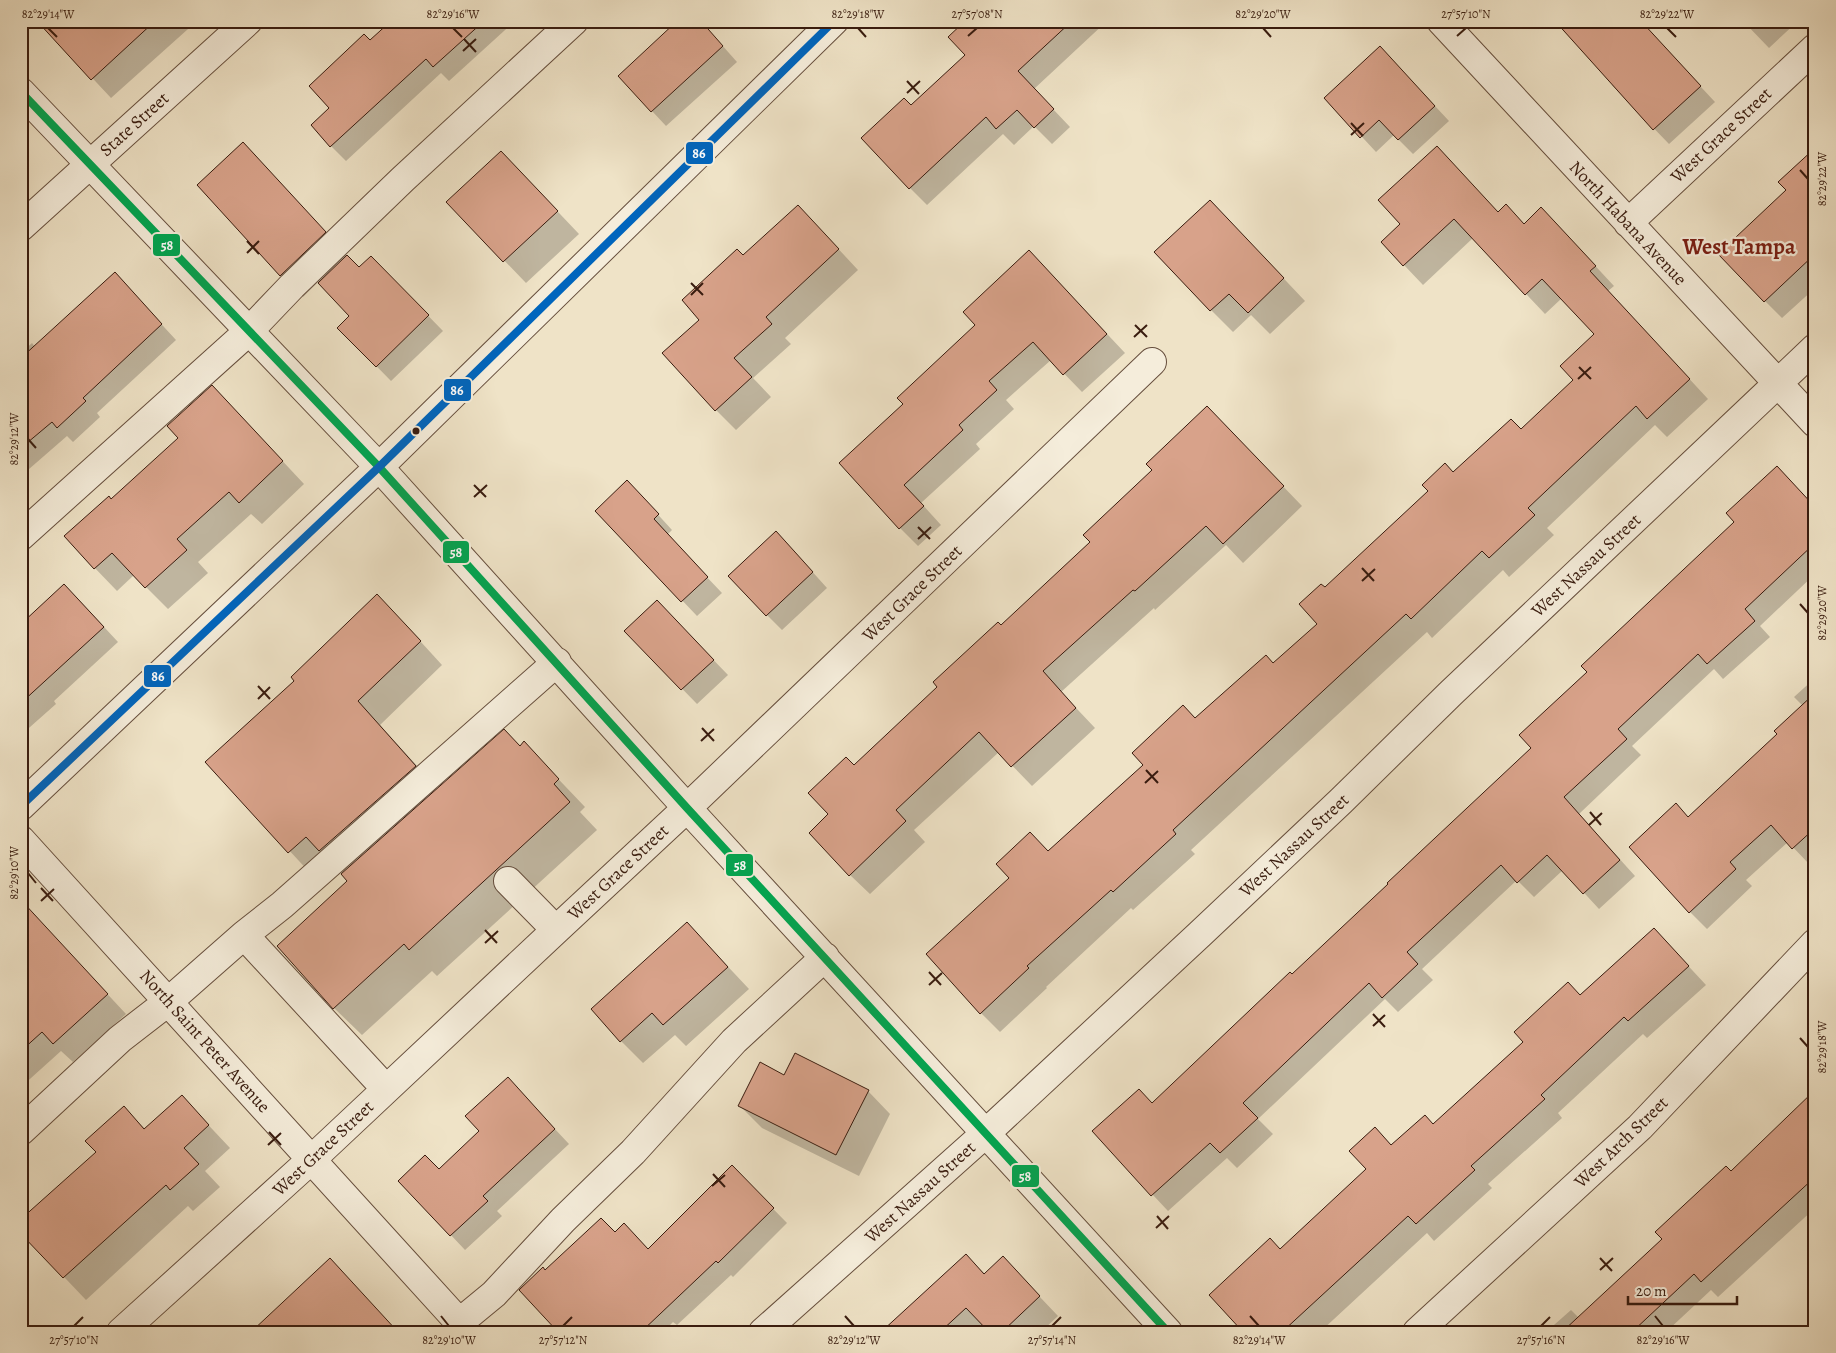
<svg xmlns="http://www.w3.org/2000/svg" width="1836" height="1353" viewBox="0 0 1836 1353" font-family="Alegreya,serif">
  <rect width="100%" height="100%" fill="#efe3c7"/>
  <filter id="stains"><feTurbulence type="fractalNoise" baseFrequency=".004" numOctaves="4"/><feColorMatrix values="0 0 0 0 .2 0 0 0 0 .09 0 0 0 0 .02 0 0 0 .5 -.17"/></filter>
  <radialGradient id="worn" r=".72"><stop offset=".6" stop-color="#630" stop-opacity="0"/><stop offset="1" stop-color="#630" stop-opacity=".3"/></radialGradient>
  <path fill="#0003" d="M 39,21 L 197,21 L 111,98 Z
    M 393,21 L 515,21 L 449,81 L 441,73 L 346,161 L 331,146 L 331,108 L 370,42 Z
    M 966,21 L 1107,21 L 1034,89 L 1070,127 L 1052,144 L 1034,126 L 1014,145 L 1003,134 L 927,205 L 910,188 L 912,107 L 967,55 Z
    M 1119,21 L 1136,21 L 1127,29 Z
    M 1743,21 L 1798,21 L 1769,48 Z
    M 705,26 L 737,62 L 666,126 L 652,111 Z
    M 1673,57 L 1715,102 L 1669,144 L 1612,85 Z
    M 1395,63 L 1449,121 L 1413,154 L 1394,135 L 1376,152 L 1326,98 Z
    M 243,144 L 359,269 L 371,257 L 443,331 L 391,381 L 339,328 L 351,316 L 318,282 L 303,297 L 281,275 Z
    M 1815,150 L 1815,288 L 1782,318 L 1765,301 L 1787,190 Z
    M 523,175 L 579,234 L 526,283 L 448,202 Z
    M 1498,213 L 1524,225 L 1561,229 L 1614,286 L 1608,291 L 1708,399 L 1667,437 L 1655,425 L 1547,528 L 1554,535 L 1509,577 L 1503,570 L 1432,638 L 1427,632 L 1191,850 L 1195,854 L 1133,910 L 1131,908 L 1046,987 L 1047,988 L 1000,1032 L 981,1013 L 1049,852 L 1195,719 L 1273,665 L 1319,624 L 1325,589 L 1454,473 L 1521,431 L 1575,380 L 1596,334 L 1562,298 L 1545,314 L 1473,238 L 1423,285 L 1404,265 L 1402,224 Z
    M 1232,224 L 1305,301 L 1270,334 L 1251,315 L 1233,332 L 1211,310 Z
    M 818,227 L 858,270 L 785,338 L 791,344 L 753,378 L 771,397 L 736,430 L 716,410 L 744,257 Z
    M 1047,270 L 1125,353 L 1082,392 L 1051,360 L 1006,400 L 1014,409 L 976,444 L 980,449 L 921,503 L 941,525 L 918,546 L 900,528 L 904,404 L 977,325 Z
    M 129,289 L 176,340 L 97,413 L 100,417 L 73,442 L 67,436 L 21,476 L 21,353 L 32,343 L 35,347 Z
    M 234,409 L 304,484 L 262,524 L 251,514 L 198,562 L 208,573 L 168,609 L 134,575 L 117,591 L 65,537 L 111,500 Z
    M 1226,427 L 1302,506 L 1243,563 L 1226,545 L 1155,610 L 1154,608 L 1061,692 L 1095,728 L 1032,786 L 999,752 L 914,830 L 925,842 L 870,894 L 850,875 L 829,814 L 854,766 L 1001,627 Z
    M 642,497 L 672,530 L 667,535 L 722,593 L 697,616 L 597,511 Z
    M 1815,508 L 1815,574 L 1760,626 L 1770,637 L 1723,679 L 1714,669 L 1632,746 L 1641,755 L 1579,814 L 1635,876 L 1599,909 L 1563,870 L 1534,897 L 1517,880 L 1422,969 L 1433,980 L 1398,1012 L 1385,999 L 1258,1119 L 1273,1134 L 1237,1168 L 1227,1158 L 1168,1211 L 1093,1131 L 1153,1104 L 1292,976 Z
    M 791,548 L 827,588 L 782,630 L 767,615 Z
    M 79,600 L 118,642 L 54,701 L 56,704 L 21,735 L 21,625 Z
    M 671,616 L 728,675 L 697,704 L 626,631 Z
    M 400,619 L 442,665 L 380,725 L 438,789 L 520,747 L 524,743 L 585,807 L 580,812 L 597,830 L 437,976 L 432,971 L 362,1035 L 334,1008 L 349,882 L 329,859 L 312,875 L 207,762 Z
    M 1815,621 L 1815,629 L 1811,625 Z
    M 1815,678 L 1815,860 L 1810,865 L 1788,842 L 1746,880 L 1752,886 L 1707,929 L 1690,912 L 1676,805 L 1689,818 L 1779,734 L 1803,706 L 1794,697 Z
    M 31,912 L 126,1014 L 73,1062 L 61,1051 L 21,1087 L 21,921 Z
    M 687,923 L 749,989 L 686,1046 L 675,1035 L 643,1063 L 621,1041 Z
    M 1654,929 L 1706,985 L 1647,1038 L 1643,1034 L 1558,1113 L 1562,1118 L 1488,1184 L 1492,1188 L 1434,1241 L 1427,1233 L 1320,1332 L 1245,1332 L 1280,1251 L 1367,1169 L 1375,1129 L 1392,1146 L 1433,1125 Z
    M 785,1076 L 868,1091 L 890,1114 L 859,1176 L 762,1128 L 739,1105 Z
    M 522,1094 L 569,1144 L 497,1211 L 502,1216 L 465,1250 L 400,1181 L 439,1170 Z
    M 182,1097 L 230,1148 L 205,1171 L 220,1187 L 193,1211 L 188,1206 L 86,1300 L 25,1236 L 21,1239 L 21,1207 L 28,1215 L 97,1152 L 124,1108 L 145,1129 Z
    M 1815,1102 L 1815,1208 L 1718,1297 L 1711,1290 L 1666,1332 L 1546,1332 L 1571,1310 L 1579,1318 L 1664,1240 L 1731,1173 Z
    M 732,1167 L 787,1223 L 733,1277 L 731,1275 L 677,1325 L 673,1322 L 663,1332 L 552,1332 L 548,1328 L 552,1324 L 545,1272 L 615,1233 L 649,1251 Z
    M 966,1256 L 985,1274 L 1003,1258 L 1058,1316 L 1041,1332 L 991,1332 L 986,1326 L 980,1332 L 882,1332 Z"/>
  <path fill="#d8a28a" stroke="#391c0f" d="M 37,21 L 155,21 L 91,80 Z
    M 391,21 L 484,21 L 433,67 L 426,59 L 330,147 L 311,125 L 329,108 L 309,86 L 364,34 L 370,40 Z
    M 677,21 L 701,21 L 723,46 L 651,112 L 618,76 Z
    M 965,21 L 1072,21 L 1018,71 L 1054,109 L 1034,128 L 1017,110 L 996,129 L 986,117 L 909,189 L 861,138 L 904,98 L 911,105 L 965,55 L 948,37 Z
    M 1555,21 L 1641,21 L 1701,86 L 1653,130 Z
    M 1380,46 L 1435,106 L 1398,140 L 1379,120 L 1360,138 L 1324,98 Z
    M 243,142 L 326,232 L 280,276 L 197,185 Z
    M 1437,146 L 1498,212 L 1506,204 L 1524,224 L 1541,207 L 1596,266 L 1590,271 L 1690,379 L 1647,419 L 1636,406 L 1528,508 L 1535,515 L 1489,558 L 1482,551 L 1411,619 L 1406,614 L 1173,830 L 1176,834 L 1113,892 L 1111,890 L 1027,966 L 1029,968 L 980,1014 L 926,954 L 1009,878 L 996,864 L 1030,832 L 1048,851 L 1143,765 L 1132,753 L 1183,705 L 1195,718 L 1266,655 L 1273,663 L 1317,624 L 1299,604 L 1321,584 L 1325,587 L 1428,491 L 1422,485 L 1445,463 L 1453,472 L 1511,419 L 1521,429 L 1573,380 L 1560,366 L 1594,334 L 1542,279 L 1525,295 L 1454,219 L 1403,266 L 1381,242 L 1400,224 L 1378,200 Z
    M 1815,148 L 1815,254 L 1764,302 L 1718,254 L 1786,190 L 1778,182 Z
    M 501,151 L 558,211 L 503,262 L 446,202 Z
    M 1210,200 L 1284,278 L 1248,313 L 1229,294 L 1210,311 L 1154,252 Z
    M 798,205 L 839,249 L 766,317 L 772,324 L 734,358 L 752,377 L 715,411 L 662,353 L 699,320 L 682,300 L 737,249 L 743,255 Z
    M 1029,250 L 1107,334 L 1063,375 L 1033,342 L 989,381 L 997,390 L 959,425 L 963,430 L 904,485 L 924,506 L 899,529 L 839,463 L 903,404 L 897,398 L 975,325 L 963,312 Z
    M 347,255 L 359,267 L 371,256 L 429,315 L 376,367 L 337,328 L 349,316 L 318,283 Z
    M 115,272 L 162,324 L 83,398 L 86,401 L 57,428 L 52,422 L 21,448 L 21,358 Z
    M 212,385 L 283,461 L 239,503 L 229,492 L 177,539 L 187,550 L 145,588 L 112,553 L 94,569 L 64,536 L 109,496 L 111,499 L 178,438 L 167,426 Z
    M 1207,406 L 1284,486 L 1223,544 L 1206,526 L 1135,591 L 1133,590 L 1043,671 L 1076,708 L 1011,767 L 979,732 L 896,810 L 906,821 L 849,876 L 809,833 L 828,814 L 808,793 L 846,757 L 854,765 L 937,687 L 933,682 L 998,622 L 1001,625 L 1090,542 L 1083,535 L 1152,470 L 1146,464 Z
    M 1777,466 L 1815,507 L 1815,543 L 1745,609 L 1755,621 L 1707,664 L 1698,654 L 1618,729 L 1627,739 L 1564,797 L 1620,860 L 1583,894 L 1547,855 L 1517,883 L 1501,865 L 1407,952 L 1418,964 L 1382,998 L 1369,983 L 1243,1103 L 1258,1118 L 1220,1153 L 1210,1143 L 1151,1196 L 1092,1131 L 1139,1089 L 1152,1103 L 1290,972 L 1292,974 L 1388,884 L 1387,883 L 1531,748 L 1519,735 L 1587,672 L 1581,666 L 1734,522 L 1726,513 Z
    M 627,480 L 659,514 L 654,519 L 708,577 L 681,602 L 595,511 Z
    M 776,531 L 813,572 L 766,616 L 728,576 Z
    M 64,584 L 104,627 L 21,703 L 21,624 Z
    M 377,594 L 421,641 L 358,701 L 416,766 L 319,851 L 306,837 L 288,853 L 205,762 L 294,681 L 291,677 Z
    M 657,600 L 714,660 L 681,690 L 624,631 Z
    M 1815,693 L 1815,828 L 1792,849 L 1771,825 L 1730,862 L 1736,869 L 1689,913 L 1629,847 L 1676,803 L 1688,817 L 1777,734 L 1774,731 Z
    M 504,729 L 520,746 L 524,741 L 559,779 L 554,784 L 570,802 L 409,950 L 404,944 L 333,1009 L 277,946 L 347,881 L 341,874 Z
    M 21,900 L 108,994 L 53,1044 L 42,1032 L 21,1051 Z
    M 687,922 L 728,967 L 663,1025 L 652,1013 L 620,1042 L 591,1009 Z
    M 1654,928 L 1689,966 L 1628,1021 L 1624,1017 L 1541,1095 L 1545,1099 L 1471,1166 L 1475,1170 L 1416,1224 L 1408,1216 L 1282,1332 L 1243,1332 L 1209,1295 L 1270,1238 L 1280,1249 L 1366,1169 L 1349,1151 L 1375,1127 L 1391,1145 L 1425,1115 L 1433,1124 L 1523,1042 L 1514,1032 L 1568,982 L 1580,995 Z
    M 795,1053 L 869,1090 L 836,1155 L 738,1106 L 760,1062 L 784,1075 Z
    M 508,1077 L 555,1129 L 483,1196 L 488,1201 L 450,1236 L 398,1181 L 425,1155 L 439,1169 L 479,1131 L 465,1116 Z
    M 1815,1090 L 1815,1177 L 1701,1282 L 1694,1274 L 1632,1332 L 1562,1332 L 1662,1239 L 1655,1232 L 1726,1166 L 1731,1171 Z
    M 182,1095 L 209,1125 L 184,1148 L 199,1164 L 170,1190 L 166,1185 L 63,1278 L 21,1234 L 21,1219 L 96,1152 L 85,1141 L 124,1106 L 144,1129 Z
    M 732,1165 L 774,1208 L 718,1263 L 716,1261 L 641,1332 L 558,1332 L 519,1290 L 543,1267 L 545,1270 L 601,1218 L 615,1232 L 624,1223 L 648,1249 Z
    M 966,1254 L 984,1274 L 1003,1256 L 1040,1296 L 1002,1332 L 989,1332 L 966,1308 L 940,1332 L 881,1332 Z
    M 330,1258 L 398,1332 L 251,1332 Z"/>
  <g fill="none" stroke-linecap="round" stroke-linejoin="round">
    <defs>
      <path id="minor" d="M 1441,21 L 1815,423
        M 21,92 L 379,467 L 687,808 L 1168,1332
        M 1628,223 L 1815,48
        M 21,227 L 248,21
        M 21,536 L 249,331 L 292,286 L 403,179 L 574,21
        M 21,806 L 379,467 L 834,21
        M 21,840 L 468,1332
        M 508,881 L 556,930
        M 244,935 L 386,1089
        M 21,1131 L 120,1039 L 169,1001 L 244,935 L 282,905 L 557,662
        M 460,1322 L 494,1294 L 563,1220 L 633,1152 L 734,1041 L 825,957
        M 121,1332 L 312,1159 L 556,930 L 687,808 L 1152,362
        M 763,1332 L 986,1133 L 1200,934 L 1341,801 L 1451,693 L 1815,348
        M 1417,1332 L 1640,1127 L 1815,943"/>
    </defs>
    <use href="#minor" stroke="#664e3d" stroke-width="30"/>
    <use href="#minor" stroke="#f5eddb" stroke-width="28"/>
    <defs>
      <path id="bus-1" d="M 21,92 L 379,467 L 687,808 L 1168,1332"/>
      <path id="bus-2" d="M 21,806 L 379,467 L 834,21"/>
    </defs>
    <use href="#bus-1" stroke="#f5eddb" stroke-width="11"/>
    <use href="#bus-2" stroke="#f5eddb" stroke-width="11"/>
    <use href="#bus-1" stroke="#00a651" stroke-width="8"/>
    <use href="#bus-2" stroke="#0065bd" stroke-width="8"/>
  </g>
  <path fill="none" stroke="#391c0f" stroke-width="2" d="M 48,28 L 57,37M 453,28 L 462,37M 858,28 L 866,37M 1263,28 L 1271,37M 1667,28 L 1676,37M 968,36 L 977,28M 1457,36 L 1466,28M 464,39 L 476,52M 463,51 L 476,39M 907,81 L 919,94M 907,93 L 920,81M 1351,123 L 1363,136M 1351,135 L 1364,123M 1800,170 L 1808,179M 247,241 L 259,254M 247,253 L 259,241M 691,283 L 703,295M 691,295 L 703,283M 1135,325 L 1147,337M 1134,337 L 1147,325M 1579,367 L 1591,379M 1578,379 L 1591,367M 28,439 L 36,448M 474,485 L 486,497M 474,497 L 487,485M 918,527 L 930,539M 918,539 L 931,527M 1362,568 L 1374,581M 1362,581 L 1375,569M 1800,604 L 1808,613M 258,686 L 270,699M 258,699 L 270,687M 702,728 L 714,741M 701,741 L 714,729M 1146,770 L 1158,783M 1145,783 L 1158,771M 1590,812 L 1601,825M 1589,825 L 1602,813M 28,873 L 36,883M 41,888 L 53,901M 41,901 L 54,889M 485,930 L 497,943M 485,943 L 498,931M 929,972 L 941,985M 929,985 L 942,973M 1373,1014 L 1385,1027M 1373,1026 L 1385,1015M 1800,1038 L 1808,1047M 269,1132 L 281,1145M 268,1145 L 281,1133M 713,1174 L 725,1187M 712,1186 L 725,1175M 1157,1216 L 1168,1229M 1156,1228 L 1169,1216M 1600,1258 L 1612,1271M 1600,1270 L 1613,1258M 441,1316 L 449,1326M 845,1316 L 854,1326M 1250,1316 L 1259,1326M 1655,1316 L 1663,1326M 74,1326 L 83,1317M 563,1326 L 572,1317M 1052,1326 L 1061,1317M 1541,1326 L 1550,1317"/>
  <circle fill="#391c0f" stroke="#f5eddb" stroke-width="2" cx="416" cy="431" r="4.5"/>
  <g text-anchor="middle" dominant-baseline="central" stroke-width="4.5" stroke-linejoin="round" paint-order="stroke">
    <g font-size="18" fill="#391c0f" stroke="#f5eddb">
      <text transform="translate(134 124) rotate(-42)">State Street</text>
      <text transform="translate(1721 135) rotate(-43)">West Grace Street</text>
      <text transform="translate(1628 223) rotate(47)">North Habana Avenue</text>
      <text transform="translate(1586 565) rotate(-43)">West Nassau Street</text>
      <text transform="translate(912 593) rotate(-44)">West Grace Street</text>
      <text transform="translate(1294 845) rotate(-43)">West Nassau Street</text>
      <text transform="translate(618 872) rotate(-43)">West Grace Street</text>
      <text transform="translate(205 1041) rotate(48)">North Saint Peter Avenue</text>
      <text transform="translate(1621 1142) rotate(-44)">West Arch Street</text>
      <text transform="translate(323 1148) rotate(-43)">West Grace Street</text>
      <text transform="translate(920 1192) rotate(-42)">West Nassau Street</text>
    </g>
    <g font-size="22" font-weight="bold" fill="#7a1f14" stroke="#f5eddb">
      <text x="1739" y="247">West Tampa</text>
    </g>
  </g>
  <g stroke="#f5eddb" stroke-width="2">
    <rect x="685" y="141" width="29" height="24" rx="5" fill="#0065bd"/>
    <rect x="152" y="233" width="29" height="24" rx="5" fill="#00a651"/>
    <rect x="443" y="378" width="29" height="24" rx="5" fill="#0065bd"/>
    <rect x="442" y="540" width="28" height="24" rx="5" fill="#00a651"/>
    <rect x="143" y="664" width="29" height="24" rx="5" fill="#0065bd"/>
    <rect x="725" y="853" width="29" height="24" rx="5" fill="#00a651"/>
    <rect x="1011" y="1164" width="29" height="24" rx="5" fill="#00a651"/>
  </g>
  <g font-size="14" text-anchor="middle" font-weight="bold" fill="#fff">
    <text x="699" y="158">86</text>
    <text x="167" y="250">58</text>
    <text x="457" y="395">86</text>
    <text x="456" y="557">58</text>
    <text x="158" y="681">86</text>
    <text x="740" y="870">58</text>
    <text x="1025" y="1181">58</text>
  </g>
  <rect width="1836" height="1353" fill="none" stroke="#efe3c7" stroke-width="55"/>
  <path d="M1628 1296v8h109v-8" fill="none" stroke="#391c0f" stroke-width="2.5"/>
  <text x="1636" y="1296" font-size="15" fill="#391c0f" stroke="#f5eddb" stroke-width="4" paint-order="stroke">20 m</text>
  <rect x="28" y="28" width="1780" height="1298" fill="none" stroke="#391c0f" stroke-width="2"/>
  <g font-size="12" text-anchor="middle" fill="#391c0f">
    <text x="48" y="18">82°29'14"W</text>
    <text x="453" y="18">82°29'16"W</text>
    <text x="858" y="18">82°29'18"W</text>
    <text x="977" y="18">27°57'08"N</text>
    <text x="1263" y="18">82°29'20"W</text>
    <text x="1466" y="18">27°57'10"N</text>
    <text x="1667" y="18">82°29'22"W</text>
    <text transform="translate(1822 179) rotate(-90)" y="4">82°29'22"W</text>
    <text transform="translate(14 439) rotate(-90)" y="4">82°29'12"W</text>
    <text transform="translate(1822 613) rotate(-90)" y="4">82°29'20"W</text>
    <text transform="translate(14 873) rotate(-90)" y="4">82°29'10"W</text>
    <text transform="translate(1822 1047) rotate(-90)" y="4">82°29'18"W</text>
    <text x="74" y="1344">27°57'10"N</text>
    <text x="449" y="1344">82°29'10"W</text>
    <text x="563" y="1344">27°57'12"N</text>
    <text x="854" y="1344">82°29'12"W</text>
    <text x="1052" y="1344">27°57'14"N</text>
    <text x="1259" y="1344">82°29'14"W</text>
    <text x="1541" y="1344">27°57'16"N</text>
    <text x="1663" y="1344">82°29'16"W</text>
  </g>
  <rect width="100%" height="100%" filter="url(#stains)"/>
  <rect width="100%" height="100%" fill="url(#worn)"/>
</svg>
